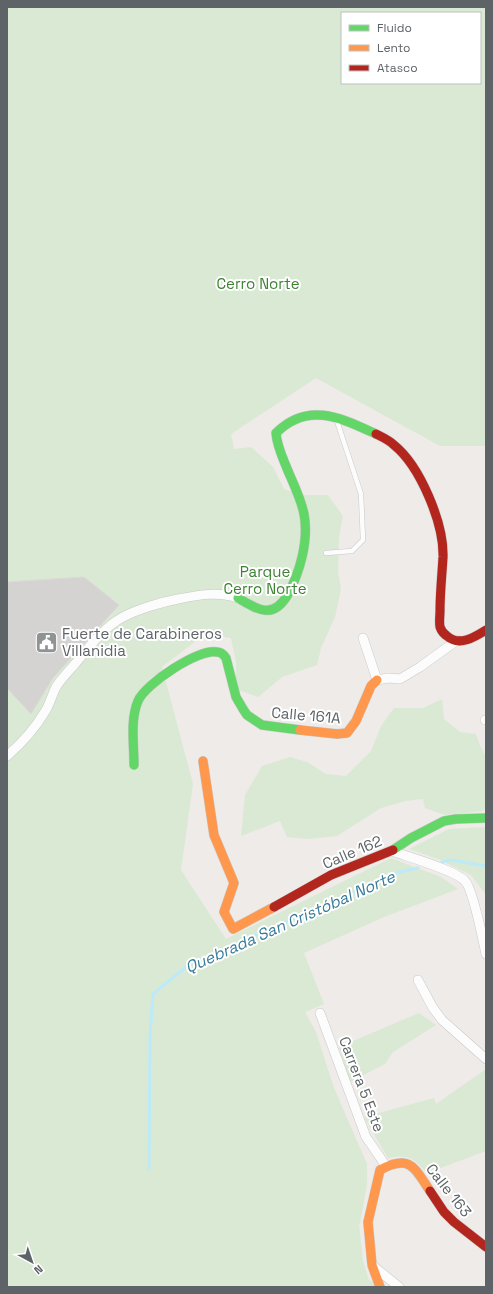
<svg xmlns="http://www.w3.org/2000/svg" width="493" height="1294" viewBox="0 0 493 1294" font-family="'Space Grotesk',sans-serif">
  <rect width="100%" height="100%" fill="#eeebe8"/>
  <path fill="#dae9d3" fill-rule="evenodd" d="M 7,7 L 486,7 L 486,446 L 440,446 L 316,378 L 231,434 L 234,449 L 251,447 L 273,467 L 284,489 L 303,495 L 328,495 L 343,516 L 339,537 L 338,572 L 341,589 L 335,617 L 321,648 L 317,665 L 282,677 L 258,697 L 236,689 L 236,662 L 231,638 L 205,634 L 162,667 L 193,784 L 181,870 L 226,939 L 391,858 L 441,877 L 458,889 L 384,917 L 304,953 L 324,1004 L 305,1012 L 316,1032 L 334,1088 L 367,1164 L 367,1184 L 360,1223 L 359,1224 L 363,1261 L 369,1280 L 380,1287 L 7,1287 ZM 342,13 L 480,13 L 480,83 L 342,83 Z
    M 442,699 L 444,719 L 460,732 L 476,734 L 481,748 L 486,757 L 486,807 L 483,811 L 445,815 L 425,808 L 423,799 L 405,801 L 381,808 L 337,836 L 308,839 L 287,837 L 280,821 L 241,836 L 245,795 L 262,766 L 290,757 L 307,762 L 326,774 L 346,776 L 371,751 L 381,726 L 394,708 L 423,708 Z
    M 486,827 L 486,895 L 471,875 L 438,859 L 409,849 L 449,829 Z
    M 419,1013 L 436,1025 L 393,1052 L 385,1064 L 350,1082 L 339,1047 Z
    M 486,1069 L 486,1151 L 427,1173 C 412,1157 410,1155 388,1158 L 364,1117 L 434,1098 L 436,1104 Z"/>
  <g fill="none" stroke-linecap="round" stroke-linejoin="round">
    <path stroke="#bceaf8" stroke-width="3" d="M 442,862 L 451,860 L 486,866
      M 149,1169 L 150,1034 L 153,994 L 187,966 L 399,872 L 418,868"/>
  </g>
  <path fill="#d5d3d2" stroke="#dddad8" d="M 84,577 L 119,605 L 53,678 L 31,714 L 7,688 L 7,582 Z"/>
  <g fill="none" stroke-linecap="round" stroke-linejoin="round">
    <defs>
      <path id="lane" d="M 326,553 L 352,551 L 363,540 L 361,494 L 337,421"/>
      <path id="street" d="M 363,638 L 377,680 L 388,678 L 400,679 L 420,667 L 456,641
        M 485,720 L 486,720
        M 7,756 C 22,743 36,727 46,710 C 50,703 52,695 56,687 C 61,679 69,671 75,664 C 89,647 104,627 123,617 C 138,609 162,602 178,599 C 198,595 219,591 238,598
        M 392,851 C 408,857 455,870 465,881 C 473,889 483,940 486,954
        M 418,980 L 433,1008 L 442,1020 L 486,1059
        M 320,1013 L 366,1137 L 386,1166
        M 372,1265 L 399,1287"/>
      <path id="fast" d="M 238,598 C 257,609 272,620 287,596 C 300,573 309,540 304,514 C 301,499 294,485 288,471 C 283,458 277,447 276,433 C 308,401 341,418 376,434
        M 134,765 C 134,744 130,720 138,701 C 145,684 199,648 217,652 C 221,652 224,655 226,658 L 236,697 L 243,709 L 247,715 L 262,725 L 300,730
        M 393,850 L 411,838 L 444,821 L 456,819 L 486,818"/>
      <path id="slow" d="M 300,730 L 337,734 L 347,733 L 356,721 L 371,686 L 377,680
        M 203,761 L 214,835 L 234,883 L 224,912 L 233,929 L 274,907
        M 380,1287 L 372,1265 L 368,1222 L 380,1170 C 410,1154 414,1167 430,1191"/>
      <path id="jam" d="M 376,434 C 382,437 389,440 394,445 C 420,466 444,523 443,557 C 442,575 440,593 440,611 C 440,616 439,622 440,627 C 441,630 444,634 447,636 C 459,647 475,637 486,630
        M 274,907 L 331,875 L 393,850
        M 430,1191 L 444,1212 L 454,1222 L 486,1247"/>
    </defs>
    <use href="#lane" stroke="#c9c9c9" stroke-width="5.5"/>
    <use href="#street" stroke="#c9c9c9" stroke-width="10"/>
    <use href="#fast" stroke="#c9c9c9" stroke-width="10"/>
    <use href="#slow" stroke="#c9c9c9" stroke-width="10"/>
    <use href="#jam" stroke="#c9c9c9" stroke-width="10"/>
    <use href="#lane" stroke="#fcfcfc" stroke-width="4.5"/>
    <use href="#street" stroke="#fcfcfc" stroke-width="9"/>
    <use href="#fast" stroke="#63d668" stroke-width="9"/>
    <use href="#slow" stroke="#ff974d" stroke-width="9"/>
    <use href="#jam" stroke="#b3261e" stroke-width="9"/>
  </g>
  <defs>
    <symbol id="civic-square" viewBox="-11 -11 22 22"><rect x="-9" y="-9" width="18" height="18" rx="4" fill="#909394" stroke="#fff"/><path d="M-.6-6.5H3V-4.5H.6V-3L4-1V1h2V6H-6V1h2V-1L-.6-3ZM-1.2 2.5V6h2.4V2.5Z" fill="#fff"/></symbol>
  </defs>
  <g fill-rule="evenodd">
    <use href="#civic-square" x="34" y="630" width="25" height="25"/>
  </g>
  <g text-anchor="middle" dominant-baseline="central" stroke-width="4" stroke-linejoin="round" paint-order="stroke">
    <g font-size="15" fill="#3c8231" stroke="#fff">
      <text x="258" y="283">Cerro Norte</text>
      <text x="265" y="571">Parque<tspan x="265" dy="17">Cerro Norte</tspan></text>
    </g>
    <g font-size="15" fill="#5d6367" stroke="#fff" text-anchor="start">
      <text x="62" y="633">Fuerte de Carabineros<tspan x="62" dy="17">Villanidia</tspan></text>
    </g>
    <g font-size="15" fill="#5d6367" stroke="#fff">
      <text transform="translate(306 715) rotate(5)">Calle 161A</text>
      <text transform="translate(352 852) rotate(-23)">Calle 162</text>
      <text transform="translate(362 1084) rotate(69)">Carrera 5 Este</text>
      <text transform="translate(449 1190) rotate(52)">Calle 163</text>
    </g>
    <g font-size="16" font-style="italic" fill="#377a9a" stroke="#fff">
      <text transform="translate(290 922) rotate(-24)">Quebrada San Cristóbal Norte</text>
    </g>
  </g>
  <rect width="493" height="1294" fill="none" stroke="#5d6367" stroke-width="16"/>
  <rect x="341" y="12" width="140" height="72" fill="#ffffff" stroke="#bec1c2"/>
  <rect x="349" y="25" width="20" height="6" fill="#63d668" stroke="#bec1c2"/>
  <text x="377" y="32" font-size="12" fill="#5d6367">Fluido</text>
  <rect x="349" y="45" width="20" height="6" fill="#ff974d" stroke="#bec1c2"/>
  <text x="377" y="52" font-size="12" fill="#5d6367">Lento</text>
  <rect x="349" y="65" width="20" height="6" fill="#b3261e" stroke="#bec1c2"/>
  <text x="377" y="72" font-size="12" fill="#5d6367">Atasco</text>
  <g transform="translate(32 1262) rotate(140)" stroke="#ffffff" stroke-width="3" paint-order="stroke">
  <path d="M0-3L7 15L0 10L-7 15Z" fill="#5d6367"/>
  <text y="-6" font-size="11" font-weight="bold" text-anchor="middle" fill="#5d6367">N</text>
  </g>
</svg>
